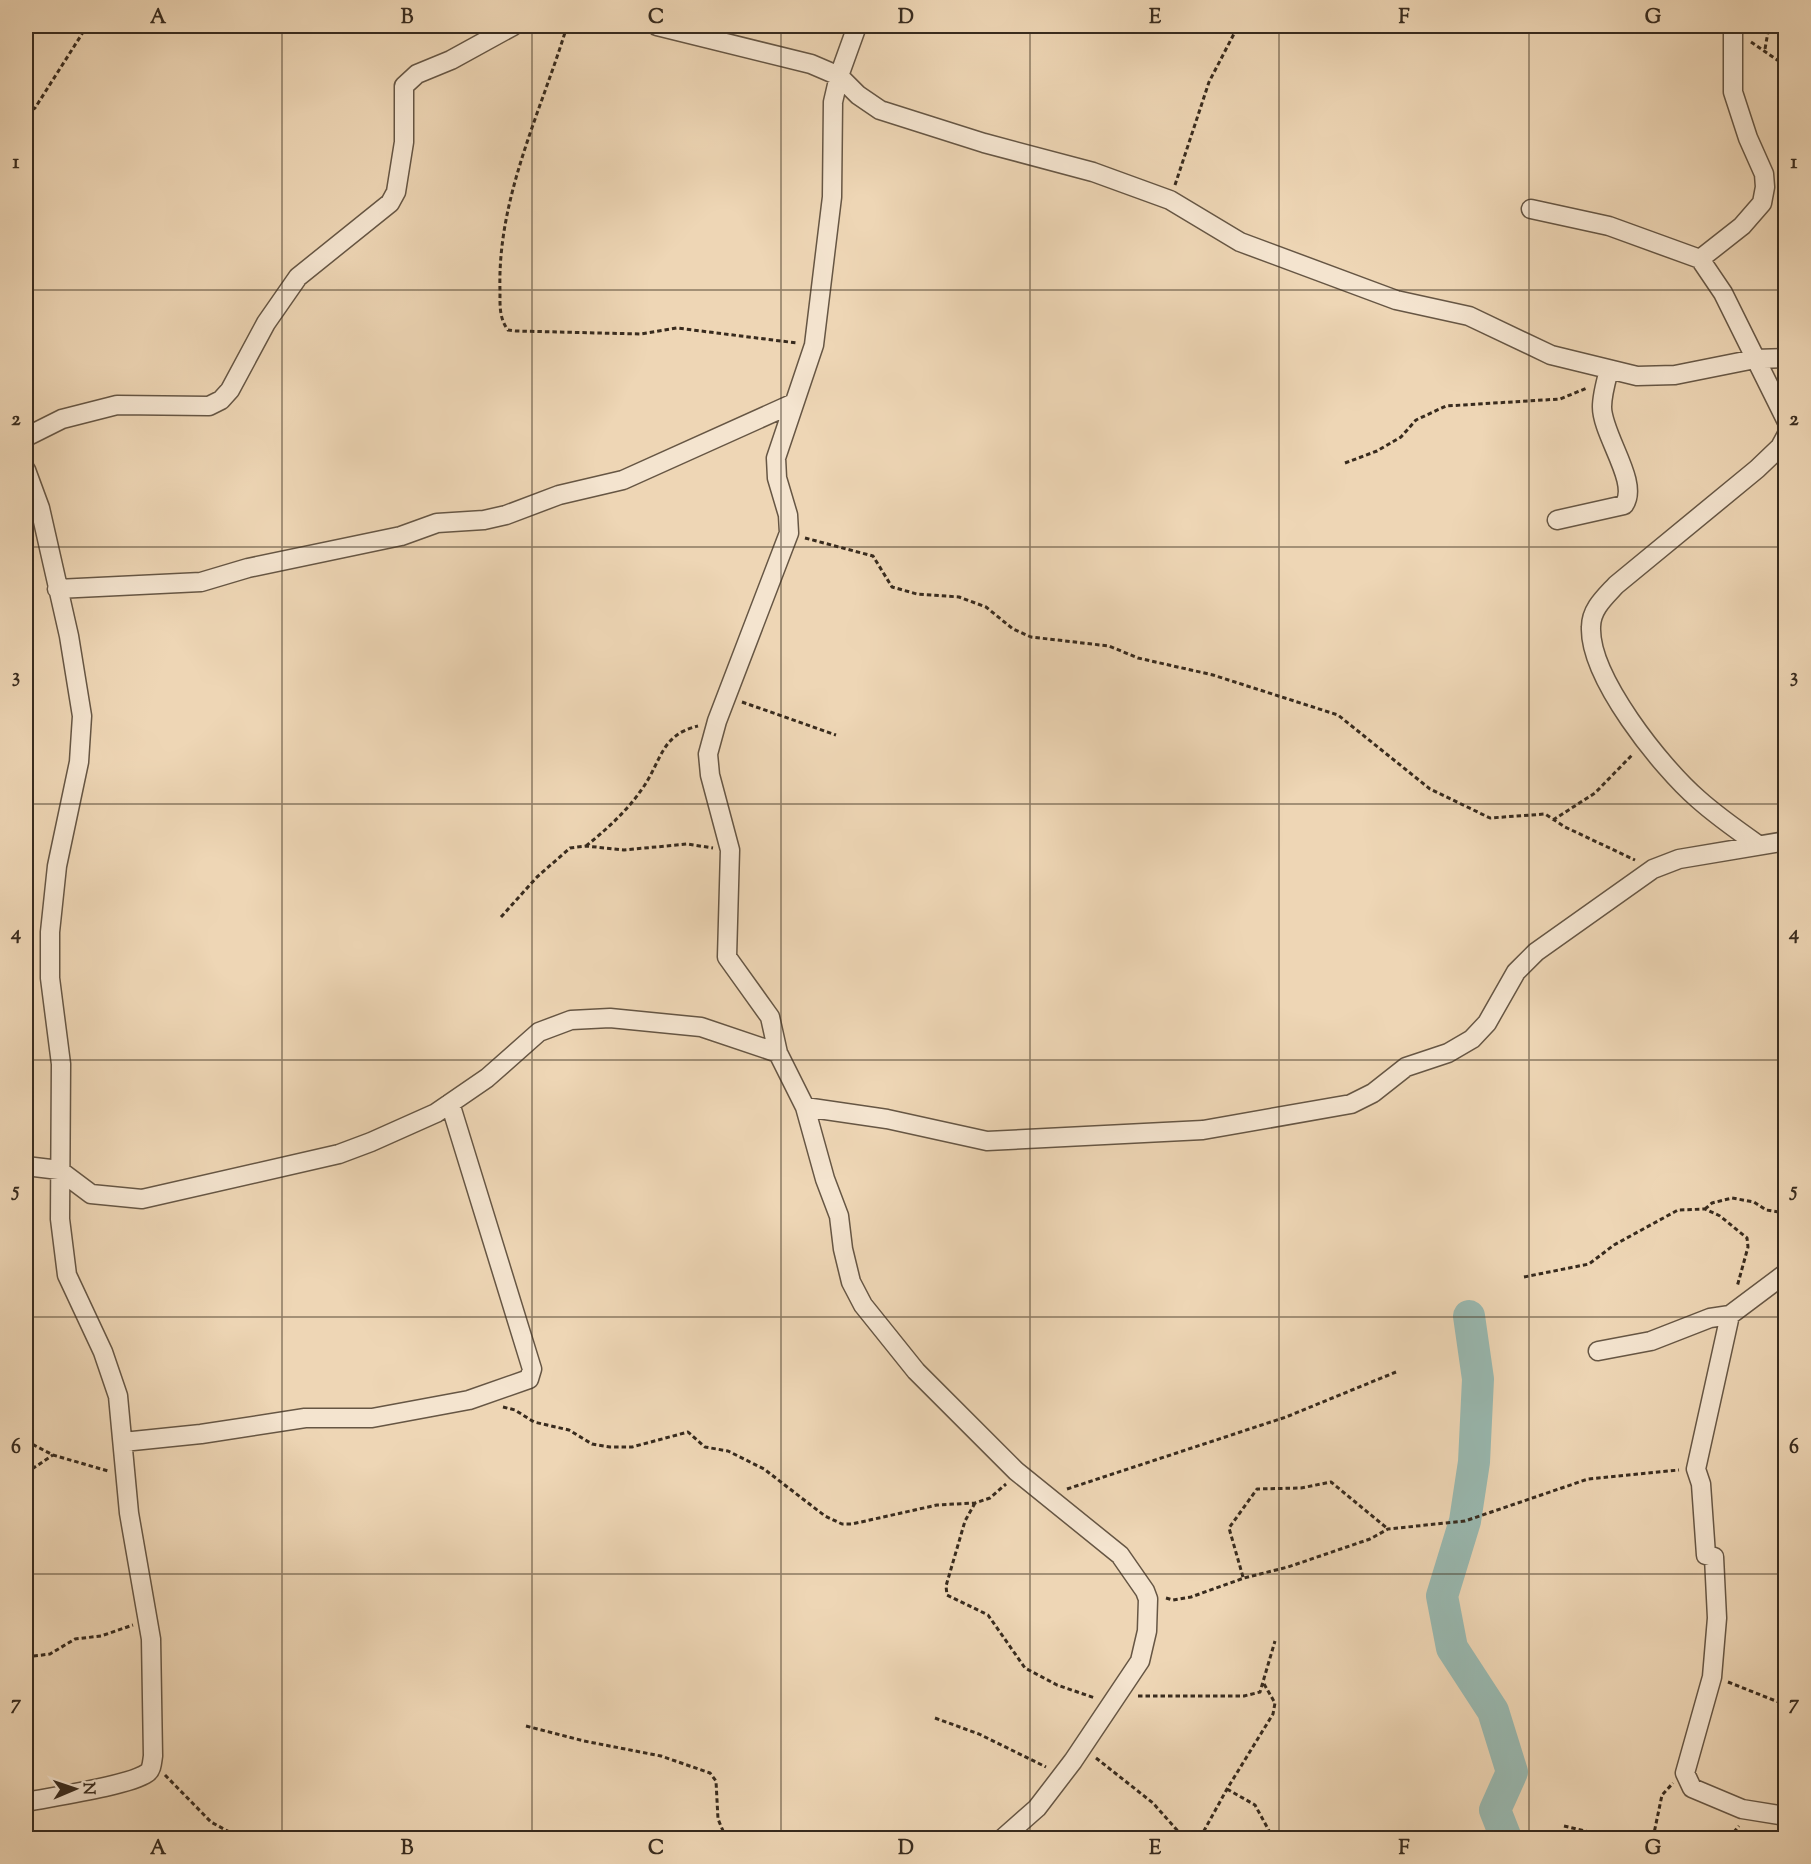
<svg xmlns="http://www.w3.org/2000/svg" width="1811" height="1864" viewBox="0 0 1811 1864" font-family="'Sorts Mill Goudy',serif">
  <rect width="100%" height="100%" fill="#eed6b5"/>
  <filter id="stains"><feTurbulence type="fractalNoise" baseFrequency=".00333" numOctaves="4"/><feColorMatrix values="0 0 0 0 .2 0 0 0 0 .09 0 0 0 0 .02 0 0 0 .5 -.17"/></filter>
  <radialGradient id="worn" r=".72"><stop offset=".6" stop-color="#630" stop-opacity="0"/><stop offset="1" stop-color="#630" stop-opacity=".3"/></radialGradient>
  <g fill="none" stroke-linecap="round" stroke-linejoin="round">
    <path stroke="#99b9b1" stroke-width="32" d="M 1469,1316 L 1478,1379 L 1474,1462 L 1465,1521 L 1442,1596 L 1452,1648 L 1493,1711 L 1512,1772 L 1495,1810 L 1506,1838"/>
    <defs>
      <path id="street" d="M 657,26 L 811,64 L 839,76 L 858,95 L 880,110 L 984,143 L 1093,172 L 1170,200 L 1240,242 L 1396,300 L 1469,316 L 1551,355 L 1637,376 L 1675,375 L 1755,359 L 1786,358
        M 857,26 L 839,76 L 833,102 L 832,197 L 814,345 L 776,458 L 777,478 L 788,515 L 789,533 L 717,721 L 708,754 L 710,775 L 730,850 L 727,957 L 770,1017 L 778,1053 L 805,1107 L 825,1179 L 839,1216 L 843,1249 L 851,1282 L 863,1305 L 916,1371 L 1016,1471 L 1120,1555 L 1145,1591 L 1148,1599 L 1147,1631 L 1140,1661 L 1073,1761 L 1037,1808 L 1003,1838
        M 1531,209 L 1609,226 L 1700,259 L 1723,293 L 1786,420
        M 1700,259 L 1742,226 L 1762,203 L 1765,187 L 1764,174 L 1748,138 L 1733,92 L 1733,26
        M 26,437 L 62,419 L 117,405 L 209,406 L 221,400 L 230,390 L 266,323 L 298,277 L 390,203 L 396,192 L 404,142 L 404,86 L 417,74 L 451,60 L 513,26
        M 26,470 L 40,508 L 69,636 L 82,716 L 79,762 L 57,866 L 50,932 L 50,978 L 61,1064 L 60,1219 L 67,1275 L 103,1352 L 118,1396 L 129,1513 L 151,1639 L 153,1756 C 152,1762 152,1770 147,1773 C 129,1786 50,1797 26,1802
        M 1557,520 L 1624,505 C 1640,483 1602,435 1602,407 C 1602,395 1606,381 1609,370
        M 57,589 L 201,582 L 248,568 L 401,536 L 437,523 L 484,520 L 506,515 L 559,495 L 623,480 L 794,403
        M 1757,844 C 1737,830 1717,816 1698,799 C 1661,767 1589,677 1591,627 C 1591,609 1605,597 1616,585 L 1757,469 L 1780,447 L 1786,436
        M 805,1107 L 887,1119 L 987,1141 L 1203,1130 L 1351,1104 L 1373,1093 L 1406,1067 L 1448,1053 L 1472,1039 L 1487,1023 L 1516,972 L 1536,952 L 1653,869 L 1679,859 L 1786,841
        M 26,1166 L 59,1170 L 91,1194 L 142,1199 L 339,1154 L 371,1142 L 436,1113 L 487,1078 L 539,1032 L 571,1020 L 610,1018 L 701,1027 L 778,1053
        M 1730,1315 L 1696,1469 L 1701,1484 L 1706,1555 L 1714,1557 L 1717,1618 L 1712,1677 L 1685,1773 L 1692,1788 L 1742,1809 L 1786,1816
        M 1598,1351 L 1651,1341 L 1710,1318 L 1730,1315 L 1786,1273
        M 123,1442 L 201,1434 L 305,1418 L 372,1418 L 469,1400 L 529,1379 L 532,1369 L 450,1103"/>
    </defs>
    <use href="#street" stroke="#665644" stroke-width="21"/>
    <path stroke="#382b1e" stroke-width="3" stroke-dasharray="4.5 3" stroke-linecap="butt" d="M 567,26 C 541,112 497,198 500,291 C 500,305 499,318 508,330 L 516,331 L 641,334 L 677,328 L 797,343
      M 1751,42 L 1786,66
      M 1765,49 L 1769,26
      M 26,114 L 35,108 L 87,26
      M 1175,185 L 1209,82 L 1238,26
      M 1778,206 L 1786,209
      M 1345,463 L 1377,451 L 1401,437 L 1416,420 L 1446,406 L 1560,399 L 1587,388
      M 805,538 L 873,556 L 892,587 L 917,594 L 959,597 L 986,607 L 1013,629 L 1031,637 L 1109,646 L 1138,658 L 1213,675 L 1338,715 L 1430,789 L 1490,818 L 1545,814 L 1565,827 L 1635,860
      M 742,702 L 836,735
      M 1553,820 L 1595,793 L 1633,754
      M 586,846 C 607,829 627,811 642,789 C 662,761 660,735 698,726
      M 501,917 L 537,877 L 570,848 L 586,846 L 624,850 L 687,844 L 713,848
      M 1705,1209 L 1712,1203 L 1732,1198 L 1754,1202 L 1766,1210 L 1786,1213
      M 1524,1277 L 1589,1264 L 1614,1245 L 1678,1210 L 1705,1209 L 1720,1216 L 1747,1238 L 1748,1247 L 1737,1287
      M 503,1407 L 515,1410 L 534,1422 L 569,1430 L 592,1444 L 610,1447 L 632,1447 L 688,1432 L 705,1447 L 728,1451 L 764,1469 L 825,1516 L 842,1524 L 852,1524 L 937,1505 L 975,1503 L 990,1498 L 1006,1484
      M 26,1441 L 53,1455 L 108,1471
      M 26,1473 L 53,1455
      M 1067,1489 L 1286,1417 L 1396,1372
      M 975,1503 L 965,1521 L 946,1586 L 947,1595 L 988,1615 L 1025,1668 L 1057,1685 L 1095,1698
      M 1243,1577 L 1229,1528 L 1257,1489 L 1301,1488 L 1331,1482 L 1388,1529
      M 1166,1598 L 1173,1600 L 1191,1597 L 1244,1578 L 1288,1567 L 1370,1539 L 1388,1529 L 1465,1521 L 1588,1479 L 1679,1470
      M 26,1657 L 50,1654 L 75,1639 L 101,1636 L 133,1625
      M 1728,1682 L 1786,1705
      M 1138,1696 L 1244,1696 L 1260,1692 L 1275,1641
      M 935,1718 L 979,1734 L 1046,1767
      M 526,1726 L 584,1741 L 661,1756 L 710,1773 L 716,1781 L 718,1819 L 726,1838
      M 1096,1758 L 1153,1803 L 1184,1838
      M 165,1775 L 211,1822 L 233,1834 L 234,1838
      M 1227,1789 L 1255,1805 L 1273,1838
      M 1564,1826 L 1615,1838
      M 457,1837 L 462,1838
      M 1200,1838 L 1227,1789 L 1273,1714 L 1275,1703 L 1264,1684
      M 1653,1838 L 1662,1795 L 1673,1783
      M 1729,1838 L 1739,1826"/>
    <use href="#street" stroke="#f4e4cf" stroke-width="18"/>
  </g>
  <path fill="none" stroke="#382b1e" stroke-width="1.5" stroke-opacity="0.55" d="M 282,26 L 282,1838M 532,26 L 532,1838M 781,26 L 781,1838M 1030,26 L 1030,1838M 1279,26 L 1279,1838M 1529,26 L 1529,1838M 26,290 L 1786,290M 26,547 L 1786,547M 26,804 L 1786,804M 26,1060 L 1786,1060M 26,1317 L 1786,1317M 26,1574 L 1786,1574"/>
  <rect width="1811" height="1864" fill="none" stroke="#eed6b5" stroke-width="66"/>
  <g transform="translate(75 1789) rotate(88)" stroke="#f4e4cf" stroke-width="4.5" paint-order="stroke">
  <path d="M0-4.5L10 22L0 15L-10 22Z" fill="#382b1e"/>
  <text y="-9" font-size="16" font-weight="bold" text-anchor="middle" fill="#382b1e">N</text>
  </g>
  <rect x="33" y="33" width="1745" height="1798" fill="none" stroke="#382b1e" stroke-width="2"/>
  <g font-size="20" text-anchor="middle" font-weight="bold" fill="#382b1e">
    <text x="158" y="23">A</text>
    <text x="407" y="23">B</text>
    <text x="656" y="23">C</text>
    <text x="906" y="23">D</text>
    <text x="1155" y="23">E</text>
    <text x="1404" y="23">F</text>
    <text x="1653" y="23">G</text>
    <text x="16" y="168">1</text>
    <text x="1794" y="168">1</text>
    <text x="16" y="425">2</text>
    <text x="1794" y="425">2</text>
    <text x="16" y="682">3</text>
    <text x="1794" y="682">3</text>
    <text x="16" y="939">4</text>
    <text x="1794" y="939">4</text>
    <text x="16" y="1196">5</text>
    <text x="1794" y="1196">5</text>
    <text x="16" y="1453">6</text>
    <text x="1794" y="1453">6</text>
    <text x="16" y="1709">7</text>
    <text x="1794" y="1709">7</text>
    <text x="158" y="1854">A</text>
    <text x="407" y="1854">B</text>
    <text x="656" y="1854">C</text>
    <text x="906" y="1854">D</text>
    <text x="1155" y="1854">E</text>
    <text x="1404" y="1854">F</text>
    <text x="1653" y="1854">G</text>
  </g>
  <rect width="100%" height="100%" filter="url(#stains)"/>
  <rect width="100%" height="100%" fill="url(#worn)"/>
</svg>
